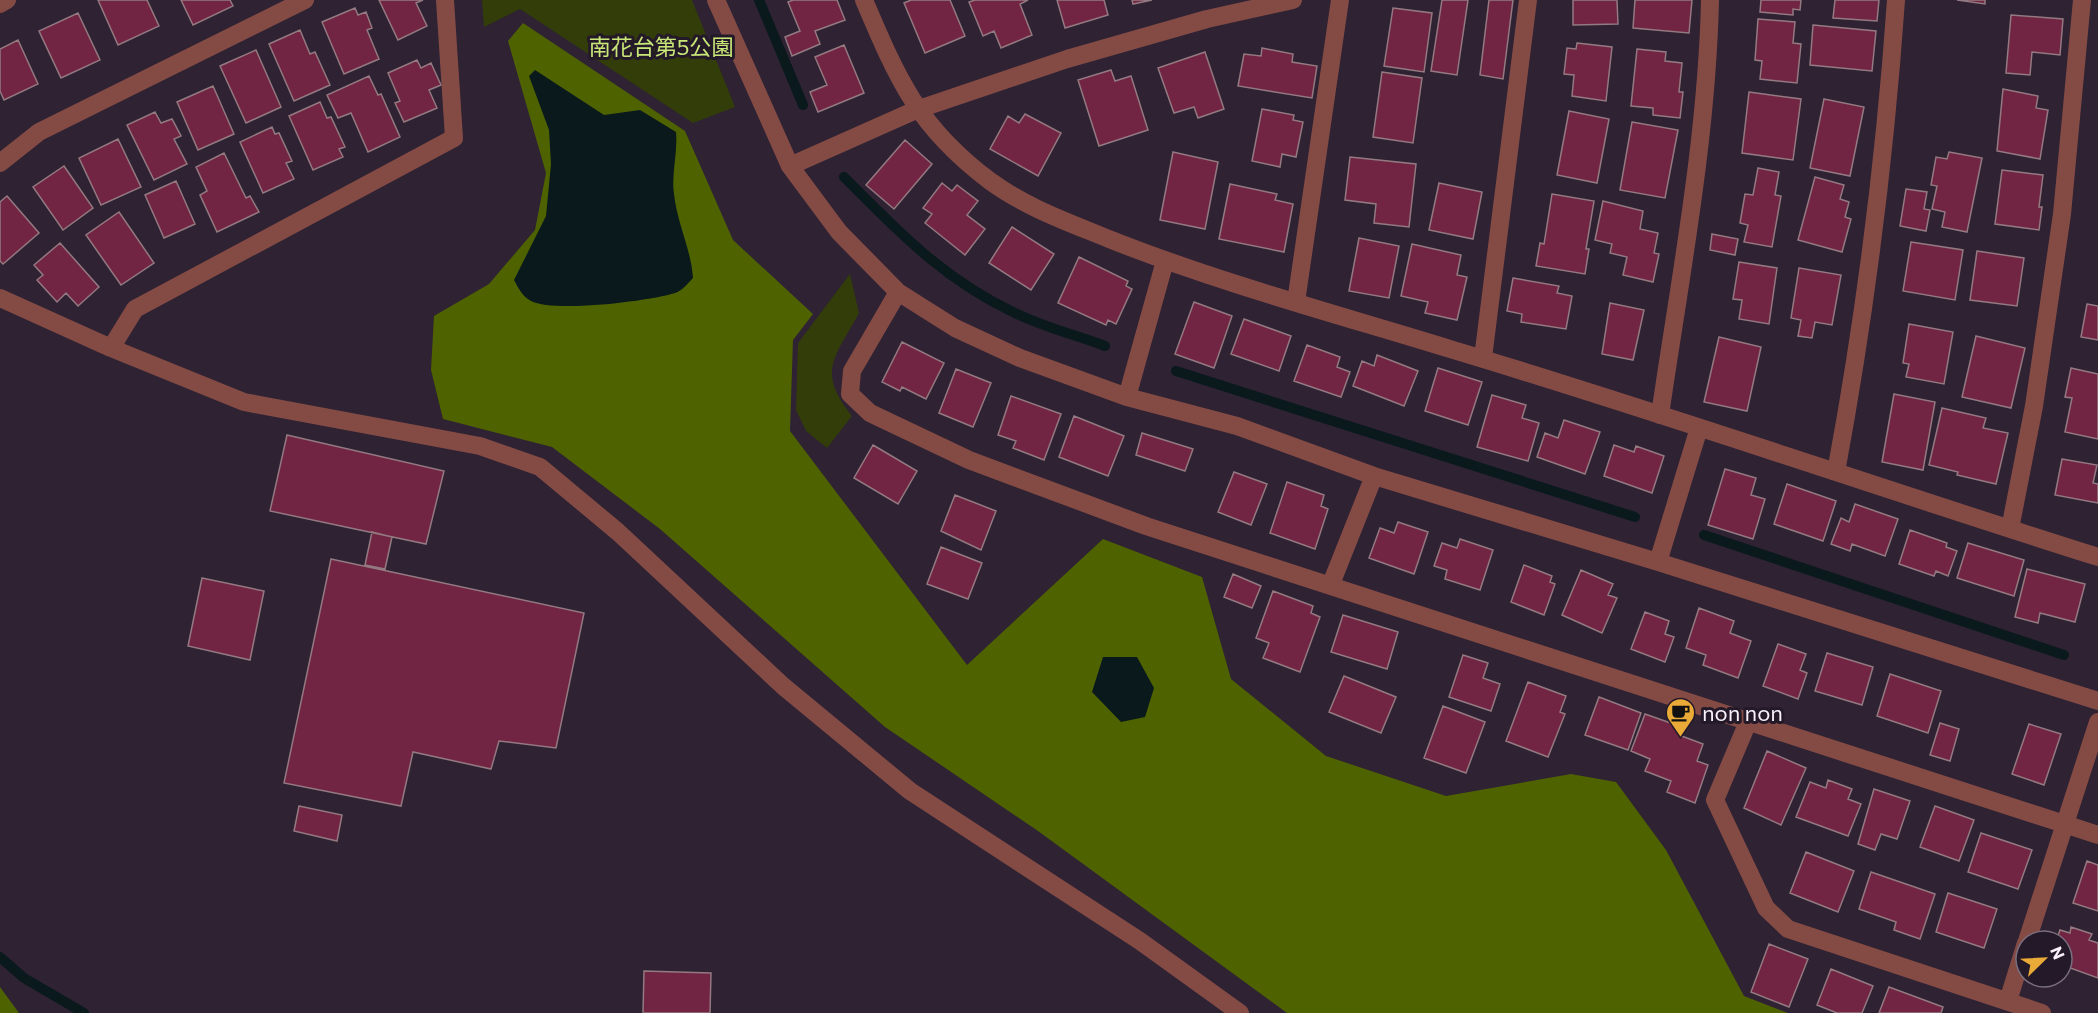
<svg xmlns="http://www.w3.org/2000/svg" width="2098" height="1013" viewBox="0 0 2098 1013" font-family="Commissioner,'Noto Sans JP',sans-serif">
  <rect width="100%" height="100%" fill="#2e2233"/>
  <path fill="#323d0a" d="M 482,0 L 692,0 L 735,107 L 693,123 L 520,9 L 484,27 Z
    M 850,274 L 859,313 C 835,358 816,371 852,416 L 827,448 L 806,431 L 796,410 L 798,343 Z"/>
  <path fill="#4f6200" d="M 523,23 L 685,131 L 733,240 L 813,314 L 793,340 L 790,431 L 967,665 L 1103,539 L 1202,577 L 1231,679 L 1326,756 L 1446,796 L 1571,774 L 1616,782 L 1666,850 L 1744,996 L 1788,1013 L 1287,1013 L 1038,831 L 885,727 L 660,529 L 552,447 L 443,419 L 431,370 L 434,316 L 489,284 L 535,230 L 546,173 L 508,41 Z
    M 0,987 L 19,1013 L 0,1013 Z"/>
  <path fill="#09191c" d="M 535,70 L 604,115 L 640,110 L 676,132 C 678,153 671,174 674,194 C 677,223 691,249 693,278 C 688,283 682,291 675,293 C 650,301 554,313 531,301 C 522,296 519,289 514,280 L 546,216 L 551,164 L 549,130 L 529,76 Z
    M 1103,657 L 1137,657 L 1154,688 L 1145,717 L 1121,722 L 1092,692 Z"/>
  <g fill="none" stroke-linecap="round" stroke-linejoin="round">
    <path stroke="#09191c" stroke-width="10" d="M 759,0 L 803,105
      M 844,177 C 899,232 943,279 1015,313 C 1043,327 1076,335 1105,346
      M 1176,371 L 1635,517
      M 1704,535 L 2064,655
      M 0,957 L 24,978 L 84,1013"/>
  </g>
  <path fill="#722543" stroke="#937980" stroke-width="1.5" d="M 98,0 L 147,0 L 159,26 L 118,45 Z
    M 181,0 L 230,0 L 233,6 L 193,25 Z
    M 379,0 L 423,0 L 416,3 L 427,26 L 398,40 Z
    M 793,0 L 837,0 L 845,20 L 815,31 L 820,44 L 792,56 L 785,37 L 800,31 L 788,2 Z
    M 911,0 L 950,0 L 965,36 L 925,53 L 904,3 Z
    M 975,0 L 1028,0 L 1020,4 L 1032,35 L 1001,48 L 994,31 L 983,36 L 969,2 Z
    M 1057,0 L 1104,0 L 1108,15 L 1065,28 Z
    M 1132,0 L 1152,0 L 1133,4 Z
    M 1442,0 L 1468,0 L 1457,75 L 1431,71 Z
    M 1489,0 L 1513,0 L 1503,79 L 1480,75 Z
    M 1573,0 L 1617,0 L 1618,24 L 1573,25 Z
    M 1635,0 L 1692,0 L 1689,33 L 1633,28 Z
    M 1761,0 L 1801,0 L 1800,10 L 1793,9 L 1793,15 L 1760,12 Z
    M 1835,0 L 1879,0 L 1877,21 L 1833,18 Z
    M 1957,0 L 1985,0 L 1985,4 Z
    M 355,8 L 358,15 L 366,12 L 372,28 L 367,30 L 379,59 L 344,74 L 322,22 Z
    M 1393,8 L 1432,13 L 1424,72 L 1384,66 Z
    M 78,13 L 100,60 L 61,78 L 39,31 Z
    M 2011,15 L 2063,19 L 2060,55 L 2032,52 L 2030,75 L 2006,73 Z
    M 1758,19 L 1795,22 L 1793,43 L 1801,44 L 1797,83 L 1760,79 L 1762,61 L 1755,60 Z
    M 1813,25 L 1876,31 L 1872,71 L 1810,65 Z
    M 300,30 L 310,54 L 315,52 L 330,85 L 294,101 L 269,44 Z
    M 18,40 L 38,84 L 4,100 L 0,91 L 0,49 Z
    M 1577,43 L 1612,47 L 1606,101 L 1572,96 L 1574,75 L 1564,74 L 1567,48 L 1576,49 Z
    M 844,45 L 864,93 L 818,112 L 810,92 L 827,85 L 815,57 Z
    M 1262,48 L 1293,54 L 1292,62 L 1317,66 L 1312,98 L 1238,86 L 1244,54 L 1261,56 Z
    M 1637,49 L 1666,52 L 1665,61 L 1682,63 L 1679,92 L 1683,92 L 1680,118 L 1653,115 L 1653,108 L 1631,106 Z
    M 256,50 L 281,107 L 246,123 L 220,66 Z
    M 1205,52 L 1224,109 L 1198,118 L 1194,107 L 1174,113 L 1158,68 Z
    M 417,60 L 421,68 L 431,63 L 441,85 L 429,90 L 437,108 L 404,122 L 395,103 L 400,101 L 388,73 Z
    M 1111,70 L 1115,81 L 1131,76 L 1148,130 L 1099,146 L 1078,80 Z
    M 1382,72 L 1422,78 L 1413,143 L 1373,137 Z
    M 369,76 L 378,95 L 381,94 L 400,137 L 368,152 L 351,113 L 338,118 L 327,95 Z
    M 213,86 L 234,134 L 198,150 L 177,102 Z
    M 2003,89 L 2038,96 L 2036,108 L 2048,110 L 2040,159 L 1997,151 Z
    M 1749,92 L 1801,99 L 1793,160 L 1742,153 Z
    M 1824,99 L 1864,107 L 1850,176 L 1810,168 Z
    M 320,102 L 327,118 L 331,117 L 345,147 L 339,149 L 343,157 L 313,170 L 289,116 Z
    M 1262,109 L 1294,115 L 1293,120 L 1303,122 L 1296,157 L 1282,154 L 1280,167 L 1252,161 Z
    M 1569,111 L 1609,119 L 1597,183 L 1557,175 Z
    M 155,112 L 161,123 L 172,119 L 181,136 L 174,139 L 187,164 L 154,180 L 127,125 Z
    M 1025,114 L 1061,133 L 1038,176 L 990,149 L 1008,116 L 1019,123 Z
    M 1632,122 L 1678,130 L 1665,198 L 1620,190 Z
    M 272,127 L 275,134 L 279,133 L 292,161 L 286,163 L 294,179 L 263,193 L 240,142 Z
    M 118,139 L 141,187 L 101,205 L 79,158 Z
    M 905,140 L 932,164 L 894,209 L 866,185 Z
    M 1173,152 L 1218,162 L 1205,229 L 1160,220 Z
    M 1949,152 L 1982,158 L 1967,232 L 1942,227 L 1945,212 L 1932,209 L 1937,186 L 1931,185 L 1936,157 L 1947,159 Z
    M 224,153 L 246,198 L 250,196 L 259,212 L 217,232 L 200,195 L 207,191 L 196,167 Z
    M 1350,157 L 1416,164 L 1409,227 L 1374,223 L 1376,204 L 1345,200 Z
    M 64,166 L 93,208 L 63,230 L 33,187 Z
    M 1758,168 L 1779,172 L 1775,195 L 1781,196 L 1772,247 L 1744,242 L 1748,225 L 1740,223 L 1745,194 L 1753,195 Z
    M 2002,170 L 2043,175 L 2039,207 L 2042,207 L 2039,230 L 1995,224 Z
    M 1815,177 L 1844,185 L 1840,199 L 1849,202 L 1845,217 L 1851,219 L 1842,252 L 1798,240 Z
    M 176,181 L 195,224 L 164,238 L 145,195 Z
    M 942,183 L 952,191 L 957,185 L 978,201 L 967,215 L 985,229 L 965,255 L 925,223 L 932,214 L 923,208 Z
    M 1439,183 L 1482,192 L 1473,239 L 1429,230 Z
    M 1230,184 L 1277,194 L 1275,200 L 1293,204 L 1284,252 L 1219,239 Z
    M 1906,189 L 1927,192 L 1924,209 L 1930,210 L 1926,231 L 1900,226 Z
    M 1552,194 L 1594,201 L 1586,249 L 1589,249 L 1585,274 L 1536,266 L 1540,243 L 1544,244 Z
    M 7,196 L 39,233 L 3,264 L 0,261 L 0,202 Z
    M 1603,201 L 1643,211 L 1640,229 L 1658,233 L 1654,253 L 1659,254 L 1653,282 L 1623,275 L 1627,257 L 1610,253 L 1612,244 L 1595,240 Z
    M 119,212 L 154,263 L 121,285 L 86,235 Z
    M 1012,227 L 1054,254 L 1031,290 L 989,263 Z
    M 1712,234 L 1738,239 L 1735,255 L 1710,250 Z
    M 1359,238 L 1399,246 L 1389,298 L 1349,291 Z
    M 1911,242 L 1963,250 L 1955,300 L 1903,291 Z
    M 60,243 L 99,287 L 78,306 L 66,293 L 57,302 L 37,280 L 43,275 L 34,265 Z
    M 1412,244 L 1461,255 L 1457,275 L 1467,277 L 1457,320 L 1425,313 L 1428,302 L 1401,296 Z
    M 1977,251 L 2024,258 L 2017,306 L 1970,300 Z
    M 1079,257 L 1128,281 L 1126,286 L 1132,289 L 1116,324 L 1108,320 L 1106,325 L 1058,303 Z
    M 1739,262 L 1777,268 L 1769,324 L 1739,319 L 1742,300 L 1733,299 Z
    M 1799,268 L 1841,275 L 1832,325 L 1815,322 L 1812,338 L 1798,336 L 1801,320 L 1791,318 Z
    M 1513,278 L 1559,286 L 1557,293 L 1572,296 L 1566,329 L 1521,322 L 1522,314 L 1507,311 Z
    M 1194,302 L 1232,316 L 1214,368 L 1175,354 Z
    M 1610,303 L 1644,310 L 1633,360 L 1602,354 Z
    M 2087,304 L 2098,306 L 2098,340 L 2081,337 Z
    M 1244,319 L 1291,336 L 1279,371 L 1231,354 Z
    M 1909,324 L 1953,332 L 1944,384 L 1906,377 L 1909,364 L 1903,363 Z
    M 1976,336 L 2025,348 L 2011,408 L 1962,397 Z
    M 1719,337 L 1761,347 L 1747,411 L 1704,402 Z
    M 902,342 L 944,363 L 926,399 L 902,387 L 900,391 L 882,382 Z
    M 1307,345 L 1340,357 L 1337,367 L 1350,372 L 1341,397 L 1294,381 Z
    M 1377,355 L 1418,371 L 1404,406 L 1353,386 L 1362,361 L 1374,366 Z
    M 1438,368 L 1482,382 L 1468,425 L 1425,411 Z
    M 2071,368 L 2098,374 L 2098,439 L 2065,432 L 2072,398 L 2065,397 Z
    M 956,369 L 991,383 L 973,427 L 939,413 Z
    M 1894,394 L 1935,402 L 1923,470 L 1882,462 Z
    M 1492,395 L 1526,405 L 1522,418 L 1539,423 L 1528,461 L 1477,447 Z
    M 1011,396 L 1061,414 L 1044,460 L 1013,448 L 1016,441 L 998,435 Z
    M 1942,408 L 1986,418 L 1983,428 L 2008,433 L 1996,484 L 1957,475 L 1958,472 L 1929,465 Z
    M 1074,416 L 1124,436 L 1108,476 L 1059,457 Z
    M 1564,420 L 1600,432 L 1585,474 L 1537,457 L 1545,433 L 1558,438 Z
    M 1142,433 L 1193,449 L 1185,471 L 1136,455 Z
    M 287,435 L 444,471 L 426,544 L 270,511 Z
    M 873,445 L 917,471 L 898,504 L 854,478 Z
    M 1614,445 L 1634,452 L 1636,446 L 1664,456 L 1652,493 L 1604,476 Z
    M 2062,459 L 2097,465 L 2093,483 L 2098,484 L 2098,503 L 2055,495 Z
    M 1725,469 L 1756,478 L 1751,495 L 1765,499 L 1753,539 L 1708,525 Z
    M 1234,472 L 1267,484 L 1251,525 L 1218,512 Z
    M 1287,482 L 1324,495 L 1321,506 L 1328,509 L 1315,549 L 1270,533 Z
    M 1787,484 L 1836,501 L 1823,541 L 1774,524 Z
    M 955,495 L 996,511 L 981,550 L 941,531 Z
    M 1855,504 L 1898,519 L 1885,556 L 1852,544 L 1850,551 L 1831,544 L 1841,518 L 1849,522 Z
    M 1398,522 L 1428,532 L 1414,574 L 1369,558 L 1380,528 L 1394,533 Z
    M 1910,530 L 1947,543 L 1946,547 L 1957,551 L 1948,576 L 1936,571 L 1934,576 L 1899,564 Z
    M 372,532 L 392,537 L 385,569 L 365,565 Z
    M 1460,539 L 1493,550 L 1480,590 L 1445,579 L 1447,570 L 1434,566 L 1442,543 L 1457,548 Z
    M 1968,543 L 2024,560 L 2014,596 L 1957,578 Z
    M 941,547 L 982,563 L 968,599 L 927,584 Z
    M 331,559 L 584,613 L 556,748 L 499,741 L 491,769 L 413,752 L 401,806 L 284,783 Z
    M 1524,565 L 1552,576 L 1550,582 L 1555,584 L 1544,615 L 1511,602 Z
    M 2027,569 L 2085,584 L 2075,622 L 2040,613 L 2038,623 L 2015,617 Z
    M 1581,570 L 1613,584 L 1608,595 L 1617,598 L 1602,633 L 1562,615 Z
    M 1233,574 L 1261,586 L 1252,608 L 1224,597 Z
    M 202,578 L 264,591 L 250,660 L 188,646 Z
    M 1273,591 L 1313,606 L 1311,613 L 1320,617 L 1300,672 L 1263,658 L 1269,643 L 1256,638 Z
    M 1699,608 L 1734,621 L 1730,633 L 1751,641 L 1738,678 L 1703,665 L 1706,655 L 1686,648 Z
    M 1645,612 L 1669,621 L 1665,634 L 1674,637 L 1665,662 L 1631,649 Z
    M 1343,615 L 1398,632 L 1387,669 L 1331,652 Z
    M 1778,644 L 1806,654 L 1800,670 L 1807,673 L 1798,699 L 1763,686 Z
    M 1827,653 L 1873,667 L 1862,705 L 1815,691 Z
    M 1463,655 L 1488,663 L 1483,678 L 1500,684 L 1491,711 L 1449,697 Z
    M 1890,674 L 1941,691 L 1928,733 L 1877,716 Z
    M 1344,676 L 1396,697 L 1381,733 L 1329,712 Z
    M 1528,682 L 1566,696 L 1560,712 L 1565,714 L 1548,757 L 1506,741 Z
    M 1599,697 L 1641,713 L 1628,750 L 1585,735 Z
    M 1443,706 L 1485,722 L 1466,773 L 1424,758 Z
    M 1645,714 L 1682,727 L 1679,735 L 1703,744 L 1697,761 L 1708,765 L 1695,803 L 1667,792 L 1671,781 L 1645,771 L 1650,759 L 1631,751 Z
    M 1940,723 L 1959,729 L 1950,761 L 1930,755 Z
    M 2029,724 L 2061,734 L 2044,785 L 2012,774 Z
    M 1767,751 L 1806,768 L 1781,825 L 1744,808 Z
    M 1828,780 L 1852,789 L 1848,799 L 1861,804 L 1848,836 L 1796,817 L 1810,782 L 1826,788 Z
    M 1874,789 L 1910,801 L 1897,839 L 1881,834 L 1875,850 L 1858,844 Z
    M 299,806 L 342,815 L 337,841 L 294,831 Z
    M 1935,806 L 1974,820 L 1959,861 L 1920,847 Z
    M 1981,833 L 2032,850 L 2018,889 L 1968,872 Z
    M 1806,852 L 1854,871 L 1838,912 L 1790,893 Z
    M 2087,861 L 2098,865 L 2098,911 L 2073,903 Z
    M 1871,872 L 1935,894 L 1920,939 L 1894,930 L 1896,922 L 1859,909 Z
    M 1948,893 L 1997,909 L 1984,948 L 1936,932 Z
    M 2071,927 L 2092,934 L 2089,940 L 2098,943 L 2098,978 L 2062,965 L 2062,941 L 2056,941 L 2060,930 L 2070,933 Z
    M 1769,944 L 1808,959 L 1789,1007 L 1751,992 Z
    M 1831,969 L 1873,986 L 1862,1013 L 1837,1013 L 1817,1005 Z
    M 644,971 L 711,973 L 710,1013 L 643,1013 Z
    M 1889,987 L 1943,1007 L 1941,1013 L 1879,1013 Z"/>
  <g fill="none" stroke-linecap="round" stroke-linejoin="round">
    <path stroke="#844b45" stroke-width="18" d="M 716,0 L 790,166 L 839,232 L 898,292 L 955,328 L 1020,358 L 1127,397 L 1237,426 L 1374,476 L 1658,562 L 2098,701
      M 864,0 C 898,80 918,127 990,181 C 1027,208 1068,222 1109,239 C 1220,283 1336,314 1450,349 C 1667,414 1882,489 2098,557
      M 0,4 L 7,0
      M 0,163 L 39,132 L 305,0
      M 790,166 L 916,110 L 1067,59 L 1207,19 L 1293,0
      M 898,292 L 852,371 L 850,394 L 870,413 L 969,460 L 1146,526 L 2098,835
      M 0,298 L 111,348 L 244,402 L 480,446 L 540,467 L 618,532 L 783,686 L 910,791 L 1140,941 L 1240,1013
      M 1296,302 L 1340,0
      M 111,348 L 135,309 L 454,138 L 445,0
      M 1483,358 L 1528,0
      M 1127,397 L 1165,261
      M 1660,415 C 1680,278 1707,139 1710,0
      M 1836,472 C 1865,316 1885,158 1896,0
      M 2010,529 L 2034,406 L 2062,214 L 2082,0
      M 1658,562 L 1699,428
      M 1331,584 L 1374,476
      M 1748,722 L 1715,800 L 1766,908 L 1788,929 L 2042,1013
      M 2027,941 L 2098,722
      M 2008,1001 L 2026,943"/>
  </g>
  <defs>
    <symbol id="cafe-pin" viewBox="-11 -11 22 30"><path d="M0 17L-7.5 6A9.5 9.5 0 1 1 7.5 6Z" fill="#eaaa38" stroke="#241929"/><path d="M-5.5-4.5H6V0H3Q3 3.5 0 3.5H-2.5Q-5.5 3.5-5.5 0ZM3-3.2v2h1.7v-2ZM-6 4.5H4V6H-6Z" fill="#111"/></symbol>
  </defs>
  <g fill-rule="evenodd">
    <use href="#cafe-pin" x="1664" y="696" width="33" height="45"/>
  </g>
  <g text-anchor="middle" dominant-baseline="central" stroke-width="6" stroke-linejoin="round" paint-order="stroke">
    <g font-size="22" fill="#c9e777" stroke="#241929">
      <text x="661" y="46">南花台第5公園</text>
    </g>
    <g font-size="22" fill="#f9f1fc" stroke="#241929" text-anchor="start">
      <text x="1702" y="712">non non</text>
    </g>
  </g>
  <g transform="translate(2044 959) rotate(66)"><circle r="28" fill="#241929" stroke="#796f7d" stroke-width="1.5"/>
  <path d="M0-4.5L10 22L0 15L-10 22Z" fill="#eaaa38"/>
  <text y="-9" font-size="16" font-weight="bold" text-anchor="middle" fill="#f9f1fc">N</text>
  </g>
</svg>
